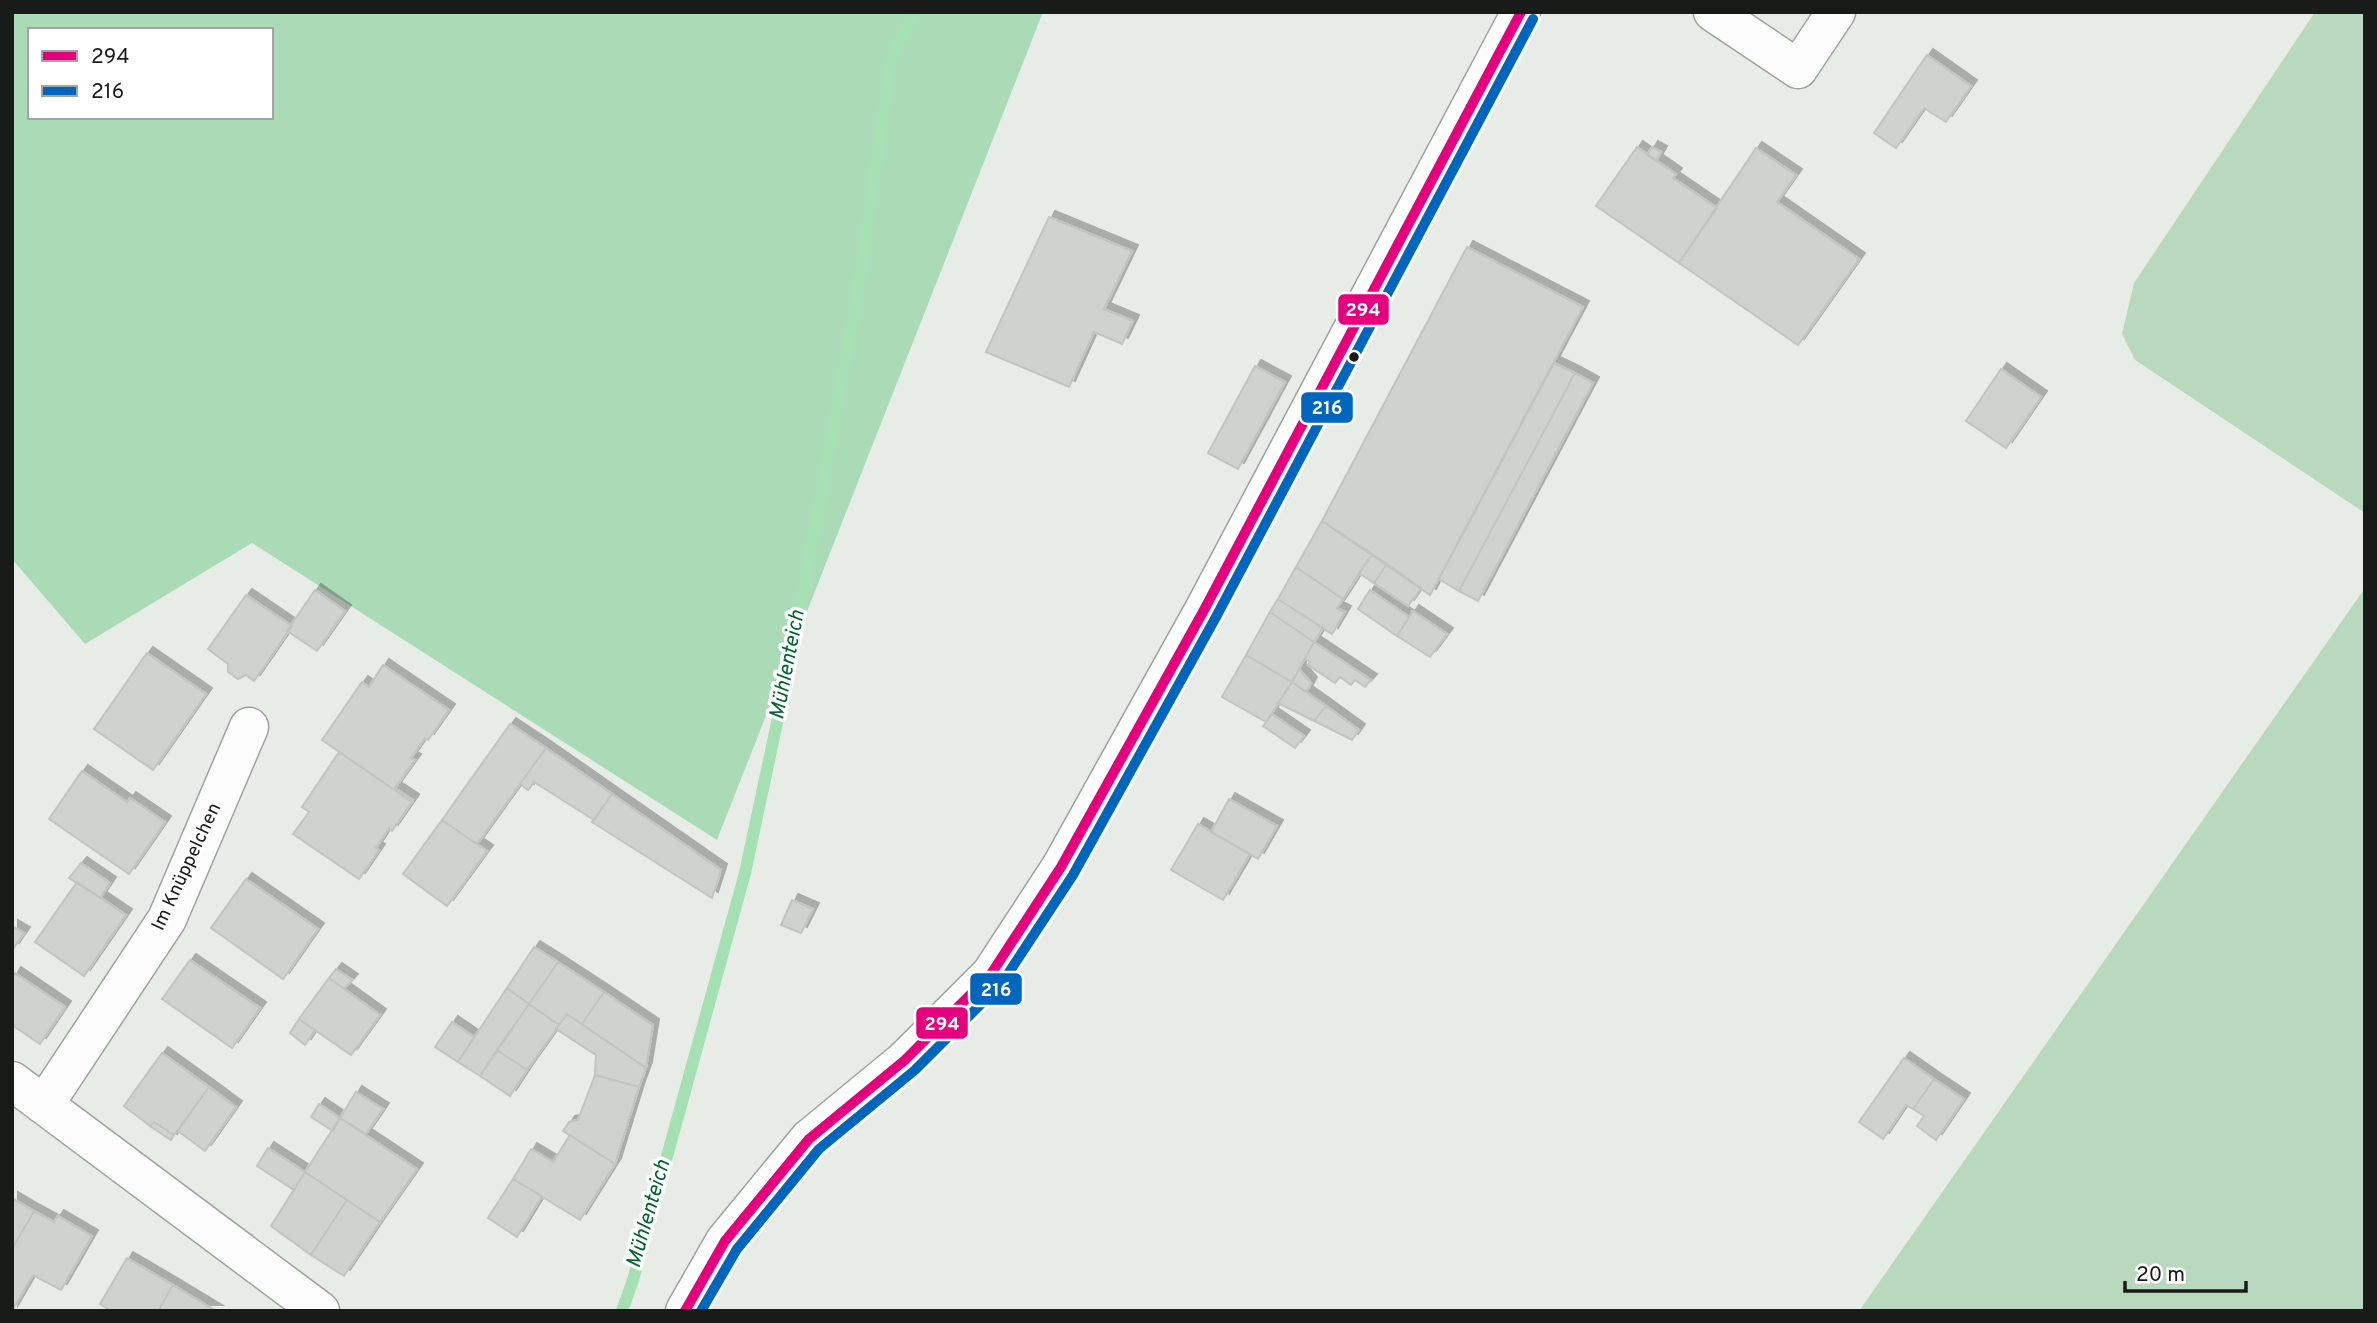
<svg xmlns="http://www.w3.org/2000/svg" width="2377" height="1323" viewBox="0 0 2377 1323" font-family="Overpass,sans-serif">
  <defs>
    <filter id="shadow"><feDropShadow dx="6" dy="-6" stdDeviation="0" flood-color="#0004"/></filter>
  </defs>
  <rect width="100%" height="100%" fill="#e7ece7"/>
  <path fill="#b9d9bf" d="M 2315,12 L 2365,12 L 2365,513 L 2135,360 L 2122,334 L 2134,283 Z
    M 2365,588 L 2365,1311 L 1859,1311 Z"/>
  <path fill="#abdab7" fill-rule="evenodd" d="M 12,12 L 1043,12 L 717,840 L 252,543 L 85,644 L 12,559 ZM 30,30 L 271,30 L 271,117 L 30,117 Z"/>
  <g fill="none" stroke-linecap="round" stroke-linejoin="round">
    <path stroke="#a4e0b2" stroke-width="12" d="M 622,1311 L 633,1280 L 745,873 L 791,657 L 857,296 L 891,60 L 914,12"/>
  </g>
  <path fill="#ced3cf" stroke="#c1c5c2" stroke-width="2" filter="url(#shadow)" d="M 1927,55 L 1971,86 L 1946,122 L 1924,108 L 1896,148 L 1874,133 Z
    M 1637,147 L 1676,174 L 1673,178 L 1717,208 L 1679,263 L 1596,206 Z
    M 1652,147 L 1661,152 L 1656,161 L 1647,155 Z
    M 1756,148 L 1796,175 L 1777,202 L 1859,259 L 1798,345 L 1679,263 Z
    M 1049,217 L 1132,251 L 1104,309 L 1133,321 L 1122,344 L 1094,332 L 1069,387 L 986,352 Z
    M 1467,247 L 1583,307 L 1430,595 L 1322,521 Z
    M 1554,363 L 1575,373 L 1459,591 L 1439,579 Z
    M 1255,366 L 1285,382 L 1238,469 L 1208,453 Z
    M 2001,369 L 2041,397 L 2006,448 L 1966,421 Z
    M 1575,373 L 1593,383 L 1478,601 L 1459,591 Z
    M 1322,521 L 1372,554 L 1343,599 L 1296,567 Z
    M 1372,554 L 1387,564 L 1374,583 L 1359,573 Z
    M 1387,564 L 1421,588 L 1408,606 L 1374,583 Z
    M 1296,567 L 1343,599 L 1337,608 L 1345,612 L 1332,634 L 1278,599 Z
    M 315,590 L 345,611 L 317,651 L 287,631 Z
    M 1370,590 L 1409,617 L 1397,636 L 1358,609 Z
    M 246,595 L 292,626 L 254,681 L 246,675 L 238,679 L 228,672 L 228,664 L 208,649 Z
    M 1278,599 L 1323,628 L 1314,642 L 1270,612 Z
    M 1413,611 L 1447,634 L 1430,657 L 1397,636 Z
    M 1270,612 L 1314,642 L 1292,682 L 1246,655 Z
    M 1314,642 L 1371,680 L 1365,687 L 1355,680 L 1351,685 L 1340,677 L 1335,683 L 1308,665 L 1310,662 L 1305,658 Z
    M 147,653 L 206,694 L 153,770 L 94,729 Z
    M 1246,655 L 1292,682 L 1266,722 L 1222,697 Z
    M 383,665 L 449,710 L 428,740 L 425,738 L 411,758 L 415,760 L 395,788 L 413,800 L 412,802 L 322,740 L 362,682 L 369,687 Z
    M 1299,669 L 1311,683 L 1306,692 L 1292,682 Z
    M 1292,682 L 1326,706 L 1314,721 L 1278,703 Z
    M 1326,706 L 1359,730 L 1352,740 L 1314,721 Z
    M 1272,714 L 1304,736 L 1295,748 L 1263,726 Z
    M 510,724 L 546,748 L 477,844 L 442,820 Z
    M 546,748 L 612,794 L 594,820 L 534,782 L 528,790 L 520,784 Z
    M 339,752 L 412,802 L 392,831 L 389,828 L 376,848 L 379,850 L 359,879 L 293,834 L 309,812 L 302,807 Z
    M 82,771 L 127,802 L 130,798 L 165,822 L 129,874 L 49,819 Z
    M 612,794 L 721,870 L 712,898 L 592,822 Z
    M 1229,799 L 1277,826 L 1258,859 L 1211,832 Z
    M 442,820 L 487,851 L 447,906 L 403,874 Z
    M 1198,824 L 1250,854 L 1223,900 L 1171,870 Z
    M 81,863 L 110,883 L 100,898 L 69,878 Z
    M 246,879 L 318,929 L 283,979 L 211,928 Z
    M 77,882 L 126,915 L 84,976 L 35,942 Z
    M 792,900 L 813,909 L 801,933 L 781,925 Z
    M 12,926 L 24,933 L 13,949 L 12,948 Z
    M 534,947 L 558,962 L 529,1004 L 507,988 Z
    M 190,960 L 260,1008 L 232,1048 L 162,999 Z
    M 558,962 L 604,992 L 582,1024 L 567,1014 L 559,1025 L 529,1004 Z
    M 336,969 L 352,980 L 344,989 L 329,978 Z
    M 15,973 L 65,1007 L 40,1044 L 12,1025 L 12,978 Z
    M 329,978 L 380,1015 L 351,1055 L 299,1019 Z
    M 507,988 L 529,1004 L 480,1076 L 458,1062 Z
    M 604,992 L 653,1025 L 646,1068 L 582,1024 Z
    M 529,1004 L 559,1025 L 527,1070 L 497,1050 Z
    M 567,1014 L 646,1068 L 639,1087 L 595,1075 L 596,1055 L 556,1029 Z
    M 299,1019 L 315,1030 L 305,1045 L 290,1033 Z
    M 452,1022 L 474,1037 L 458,1062 L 435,1047 Z
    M 497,1050 L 527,1070 L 510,1096 L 480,1076 Z
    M 162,1053 L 209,1087 L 174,1135 L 154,1122 L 150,1126 L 124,1106 Z
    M 1904,1058 L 1934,1079 L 1913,1109 L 1906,1105 L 1883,1139 L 1859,1122 Z
    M 595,1075 L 639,1087 L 615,1164 L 563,1131 L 569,1122 L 578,1120 Z
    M 1934,1079 L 1964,1099 L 1936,1140 L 1917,1126 L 1924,1116 L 1913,1109 Z
    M 209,1087 L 236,1107 L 205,1151 L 178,1131 Z
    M 356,1092 L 383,1109 L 366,1134 L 340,1118 Z
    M 319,1104 L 340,1118 L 333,1131 L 311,1117 Z
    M 340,1118 L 417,1169 L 380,1222 L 305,1172 Z
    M 154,1122 L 174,1135 L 171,1140 L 150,1126 Z
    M 570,1135 L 615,1164 L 580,1220 L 513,1179 L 531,1149 L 553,1162 Z
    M 268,1148 L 305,1172 L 294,1190 L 257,1166 Z
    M 305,1172 L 347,1200 L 311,1255 L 271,1226 Z
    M 513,1179 L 542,1196 L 517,1237 L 488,1218 Z
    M 12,1198 L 34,1211 L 12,1249 Z
    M 347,1200 L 380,1222 L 344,1276 L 311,1255 Z
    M 34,1211 L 54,1222 L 58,1216 L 92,1236 L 61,1290 L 33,1275 L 12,1311 L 12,1249 Z
    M 127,1258 L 173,1285 L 158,1311 L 111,1311 L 100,1304 Z
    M 173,1285 L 216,1311 L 158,1311 Z"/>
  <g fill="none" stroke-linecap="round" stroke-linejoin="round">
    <defs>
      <path id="minor" d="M 1713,12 L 1798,69 L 1836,12
        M 12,1081 L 320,1311
        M 44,1105 L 167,919 L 249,727"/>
      <path id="major" d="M 685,1311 L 725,1241 L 809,1139 L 905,1060 L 991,974 L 1061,867 L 1204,610 L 1521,12"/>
    </defs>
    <use href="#minor" stroke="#9ea29e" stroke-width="41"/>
    <use href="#major" stroke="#9ea29e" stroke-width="41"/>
    <use href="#minor" stroke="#fbfcfb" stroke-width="38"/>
    <use href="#major" stroke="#fbfcfb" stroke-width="38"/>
    <defs>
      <path id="bus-1" d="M 685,1311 L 725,1241 L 809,1139 L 905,1060 L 991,974 L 1061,867 L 1204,610 L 1521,12"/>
      <path id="bus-2" d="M 701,1311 L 737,1249 L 819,1149 L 915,1070 L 1002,983 L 1073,875 L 1216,617 L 1533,19"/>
    </defs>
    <use href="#bus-1" stroke="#fff" stroke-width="16"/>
    <use href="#bus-2" stroke="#fff" stroke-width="16"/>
    <use href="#bus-1" stroke="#e5007d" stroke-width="10"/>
    <use href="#bus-2" stroke="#0065bd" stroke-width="10"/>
  </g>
  <circle fill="#181b18" stroke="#fff" stroke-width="2.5" cx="1354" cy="357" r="6"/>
  <g text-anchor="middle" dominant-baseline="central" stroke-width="7" stroke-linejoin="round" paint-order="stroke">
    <g font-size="19" fill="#181b18" stroke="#fff">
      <text transform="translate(187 867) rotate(-65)">Im Knüppelchen</text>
    </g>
    <g font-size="21" font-style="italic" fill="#00642d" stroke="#fff">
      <text transform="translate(788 665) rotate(-79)">Mühlenteich</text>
      <text transform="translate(649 1214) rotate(-74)">Mühlenteich</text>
    </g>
  </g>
  <g stroke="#fff" stroke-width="2.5">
    <rect x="1337" y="293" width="53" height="33" rx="7" fill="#e5007d"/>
    <rect x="1300" y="391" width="54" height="33" rx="7" fill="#0065bd"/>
    <rect x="969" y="972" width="54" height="34" rx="7" fill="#0065bd"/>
    <rect x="915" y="1006" width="54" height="34" rx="7" fill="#e5007d"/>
  </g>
  <g font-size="19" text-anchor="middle" font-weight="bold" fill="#fff">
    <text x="1363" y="316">294</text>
    <text x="1327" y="414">216</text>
    <text x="996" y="996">216</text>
    <text x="942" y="1030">294</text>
  </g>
  <rect width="2377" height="1323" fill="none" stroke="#181b18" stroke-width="28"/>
  <rect x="28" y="28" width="245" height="91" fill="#ffffff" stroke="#a3a4a3" stroke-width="2"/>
  <rect x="42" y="51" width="35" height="10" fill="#e5007d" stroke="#a3a4a3" stroke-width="2"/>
  <text x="91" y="63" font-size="21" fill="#181b18">294</text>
  <rect x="42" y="86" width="35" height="10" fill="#0065bd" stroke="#a3a4a3" stroke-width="2"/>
  <text x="91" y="98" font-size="21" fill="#181b18">216</text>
  <path d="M2125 1281v10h121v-10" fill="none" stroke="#181b18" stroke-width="3.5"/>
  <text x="2136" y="1281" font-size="21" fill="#181b18" stroke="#ffffff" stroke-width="5" paint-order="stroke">20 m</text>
</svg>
